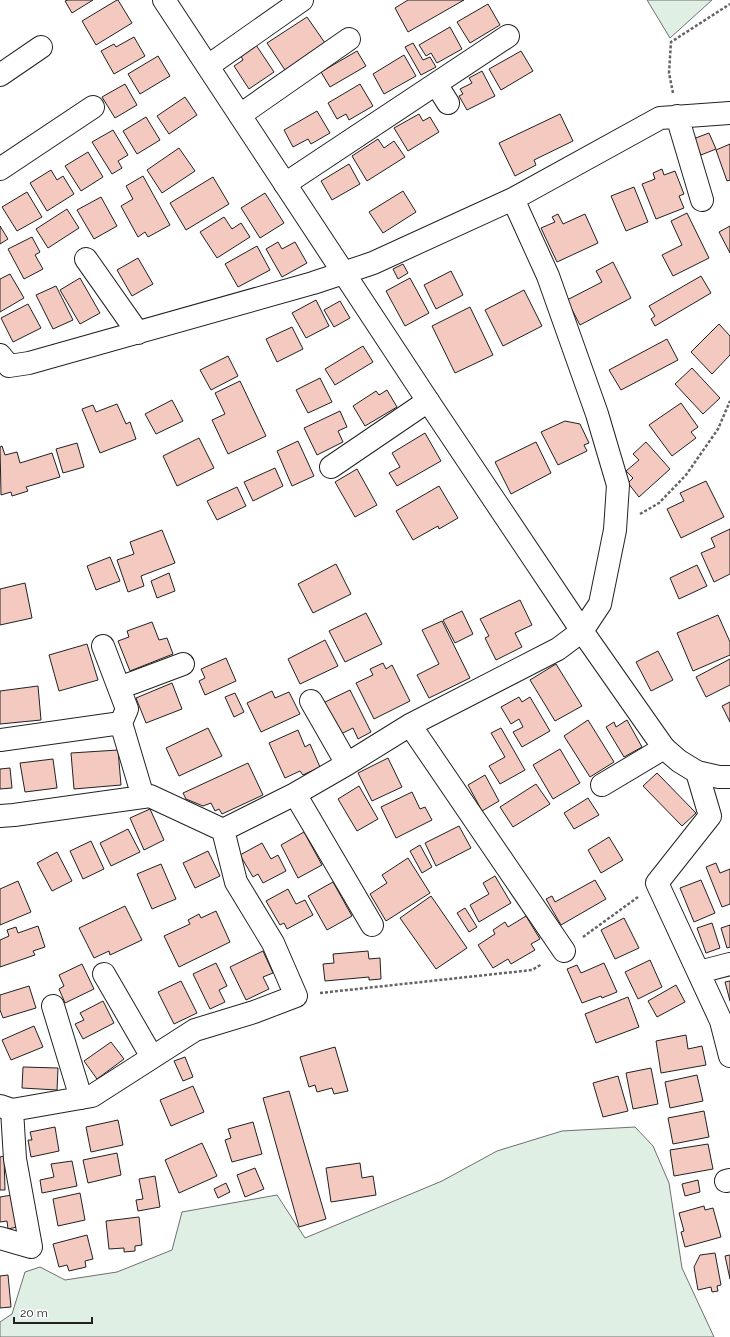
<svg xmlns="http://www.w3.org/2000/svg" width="730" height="1337" viewBox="0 0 730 1337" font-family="Raleway,sans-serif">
  <rect width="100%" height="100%" fill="#fff"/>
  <path fill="#e0efe3" stroke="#6f6f6f" d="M 647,0 L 712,0 L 670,38 Z
    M 635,1127 L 653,1146 L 669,1183 L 682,1268 L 714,1337 L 0,1337 L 0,1322 L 12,1314 L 25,1272 L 40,1267 L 65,1280 L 117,1272 L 172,1250 L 182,1212 L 277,1195 L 305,1238 L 442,1181 L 497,1151 L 562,1131 Z"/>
  <path fill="#f3c9c0" stroke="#222" d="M 68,0 L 93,0 L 72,13 L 65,1 Z
    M 117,0 L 118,0 L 132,23 L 96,45 L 82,21 Z
    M 408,0 L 464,0 L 408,32 L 395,8 Z
    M 488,4 L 500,25 L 470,43 L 457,22 Z
    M 307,17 L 325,43 L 285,70 L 267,43 Z
    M 450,27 L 462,49 L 437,63 L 431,53 L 426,56 L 419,45 Z
    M 134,37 L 145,56 L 114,74 L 101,51 L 114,44 L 116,47 Z
    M 413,43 L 423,60 L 430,57 L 436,67 L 421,75 L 405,47 Z
    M 256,45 L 274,72 L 249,89 L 234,66 L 243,60 L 241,56 Z
    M 357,51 L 366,66 L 330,87 L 321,72 Z
    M 521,51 L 533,71 L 501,90 L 489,69 Z
    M 404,55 L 416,76 L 384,94 L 373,74 Z
    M 158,56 L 170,76 L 140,94 L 128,74 Z
    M 482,71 L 495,96 L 467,110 L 459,96 L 463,94 L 460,89 L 472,83 L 469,78 Z
    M 125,84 L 137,105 L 115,118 L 102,97 Z
    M 360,84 L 373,106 L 349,120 L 346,114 L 337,119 L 328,103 Z
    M 185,97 L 197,115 L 169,134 L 157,116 Z
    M 317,111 L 330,133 L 311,144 L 308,139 L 293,147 L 284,130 Z
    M 419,114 L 423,121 L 430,117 L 439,132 L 408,151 L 394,128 Z
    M 560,114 L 573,141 L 534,160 L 536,165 L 515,176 L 499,143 Z
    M 146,117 L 160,140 L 137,154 L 123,131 Z
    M 113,130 L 128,155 L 118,161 L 122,168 L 112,174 L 92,142 Z
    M 709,133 L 716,149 L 701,155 L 693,139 Z
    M 378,139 L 384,148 L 394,141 L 405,157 L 367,181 L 352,156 Z
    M 730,144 L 730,180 L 727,181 L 716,150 Z
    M 179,148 L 195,171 L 162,193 L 147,170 Z
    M 88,152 L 103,177 L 81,191 L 65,166 Z
    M 349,164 L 360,184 L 332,200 L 321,181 Z
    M 662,169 L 664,175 L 675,171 L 684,194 L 679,196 L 684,208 L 656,219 L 642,184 L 655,179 L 653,173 Z
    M 51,170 L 57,180 L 63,176 L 74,194 L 47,211 L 30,183 Z
    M 143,176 L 170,225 L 148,237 L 145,232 L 138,237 L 121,206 L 133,199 L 126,186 Z
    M 213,177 L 229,204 L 186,230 L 170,203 Z
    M 634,187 L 648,222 L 626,231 L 611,196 Z
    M 403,191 L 416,212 L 383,233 L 369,212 Z
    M 27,192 L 42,217 L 17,231 L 2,207 Z
    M 265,193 L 284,223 L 260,238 L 241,208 Z
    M 101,197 L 117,226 L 94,239 L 77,210 Z
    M 67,209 L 79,228 L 48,248 L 36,229 Z
    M 687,213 L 709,258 L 673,276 L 662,255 L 682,245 L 671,221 Z
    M 558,214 L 563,224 L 585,214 L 598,243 L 557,262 L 541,228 L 555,222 L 552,217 Z
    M 224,217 L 232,229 L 241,223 L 250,237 L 217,258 L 200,232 Z
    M 0,226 L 8,239 L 0,244 Z
    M 730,226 L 730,253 L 719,232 Z
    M 32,237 L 40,252 L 35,255 L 43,269 L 24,279 L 8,249 Z
    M 278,242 L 282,249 L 295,242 L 307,263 L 282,277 L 266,249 Z
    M 257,246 L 270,270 L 238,287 L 225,264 Z
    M 138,258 L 153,284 L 132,296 L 117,270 Z
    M 613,262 L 631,298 L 580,325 L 567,300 L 602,282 L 596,271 Z
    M 403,264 L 408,273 L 398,279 L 393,269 Z
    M 451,271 L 463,295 L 436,309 L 424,285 Z
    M 10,274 L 24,298 L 0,312 L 0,279 Z
    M 701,276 L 711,293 L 655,326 L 651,319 L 655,316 L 649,306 Z
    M 80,278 L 100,313 L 80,324 L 60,290 Z
    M 410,278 L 429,313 L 405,326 L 386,291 Z
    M 56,286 L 73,320 L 53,329 L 36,295 Z
    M 524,290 L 542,326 L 503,346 L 485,310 Z
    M 316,300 L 329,326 L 306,338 L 292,313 Z
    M 340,301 L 350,318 L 334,327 L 324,310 Z
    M 28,304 L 41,328 L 13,342 L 1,318 Z
    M 470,307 L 493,355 L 455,373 L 432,326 Z
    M 719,324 L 730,336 L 730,355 L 712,374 L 691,352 Z
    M 292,327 L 303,349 L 277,362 L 266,339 Z
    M 667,339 L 678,360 L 621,390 L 609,370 Z
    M 363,346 L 373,362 L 335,385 L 325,369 Z
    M 228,356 L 238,376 L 211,390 L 200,370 Z
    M 692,368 L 720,398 L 703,414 L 675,384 Z
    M 320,378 L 332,402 L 308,413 L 296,390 Z
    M 240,381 L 266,436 L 228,454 L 212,420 L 225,414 L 215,393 Z
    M 387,390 L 397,407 L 365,426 L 353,406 L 376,391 L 379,395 Z
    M 172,400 L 183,421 L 156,434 L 145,414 Z
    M 681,403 L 698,427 L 691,432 L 696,438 L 672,456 L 649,425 Z
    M 117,404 L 126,424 L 130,422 L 136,439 L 100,453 L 82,409 L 93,405 L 96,412 Z
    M 340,411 L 347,427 L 338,431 L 343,442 L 317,455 L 304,428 Z
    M 565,421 L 580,424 L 589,443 L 584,445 L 587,451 L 558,465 L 541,432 Z
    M 425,433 L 441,461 L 397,486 L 389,473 L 400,467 L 392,453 Z
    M 199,438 L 214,468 L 177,486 L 163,456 Z
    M 298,441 L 314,476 L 292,486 L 277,451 Z
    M 536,442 L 551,473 L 511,494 L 495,462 Z
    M 646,442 L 670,469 L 639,497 L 628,483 L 633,478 L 626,471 L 639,460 L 633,454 Z
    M 77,443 L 84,467 L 63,473 L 56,449 Z
    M 2,446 L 5,455 L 17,452 L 20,463 L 52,453 L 60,477 L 26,487 L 28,491 L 12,496 L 11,492 L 1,495 L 0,447 Z
    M 275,468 L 283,486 L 253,501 L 244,482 Z
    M 357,469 L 377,505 L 355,517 L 335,482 Z
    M 706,481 L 724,517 L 681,538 L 667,509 L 684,501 L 680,493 Z
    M 439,486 L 458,518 L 439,529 L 438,526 L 413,540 L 396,511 Z
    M 237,487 L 246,506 L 217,520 L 207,501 Z
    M 730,529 L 730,574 L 714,582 L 701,553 L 715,547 L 711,538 Z
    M 162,530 L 175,563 L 141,576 L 144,586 L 128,592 L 117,560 L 134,554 L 130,542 Z
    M 110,557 L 120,581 L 96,590 L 87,566 Z
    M 336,564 L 351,594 L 313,613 L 298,584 Z
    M 697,565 L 707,586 L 679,599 L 670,578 Z
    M 169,573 L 175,591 L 157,598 L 151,581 Z
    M 25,583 L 32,618 L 0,625 L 0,589 Z
    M 520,600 L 532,625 L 515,633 L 522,647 L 496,660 L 485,638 L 489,636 L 480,619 Z
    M 462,611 L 473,634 L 455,643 L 443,620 Z
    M 366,613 L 382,644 L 345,662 L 329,631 Z
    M 718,615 L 730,642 L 730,655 L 693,671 L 677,633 Z
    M 442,621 L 470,678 L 429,698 L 417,675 L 439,664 L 422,630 Z
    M 152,622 L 159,640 L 167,638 L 173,654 L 130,671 L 118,641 L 129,637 L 127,631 Z
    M 325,640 L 338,666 L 300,684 L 288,659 Z
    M 87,644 L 98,680 L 59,691 L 49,655 Z
    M 658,651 L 673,680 L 651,691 L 636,662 Z
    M 226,658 L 236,681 L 205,695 L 199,681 L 205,678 L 201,669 Z
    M 730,659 L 730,685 L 706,697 L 696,677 Z
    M 383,663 L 386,669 L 392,665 L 410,701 L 374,719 L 356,683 L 373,675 L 370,669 Z
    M 556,664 L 582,706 L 555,721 L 530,680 Z
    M 172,683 L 182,709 L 146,723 L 136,698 Z
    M 38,686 L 41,720 L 0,724 L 0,691 Z
    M 350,690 L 371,732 L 358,739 L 353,728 L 339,735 L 323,703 Z
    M 272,691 L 275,698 L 289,692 L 300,714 L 261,732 L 247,703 Z
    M 235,693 L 244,712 L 234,717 L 225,697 Z
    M 519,697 L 522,702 L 530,697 L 550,731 L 522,747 L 513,732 L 523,727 L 519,719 L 511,724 L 501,707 Z
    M 730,702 L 730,722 L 722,706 Z
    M 588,720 L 614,762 L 590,777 L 564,736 Z
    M 627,720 L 642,747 L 624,757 L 606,727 L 614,722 L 616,727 Z
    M 208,728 L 222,756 L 179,776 L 166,748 Z
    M 501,728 L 525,770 L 500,784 L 489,766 L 505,757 L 491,733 Z
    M 298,730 L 305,747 L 310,744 L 320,767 L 303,775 L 300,771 L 285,778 L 269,743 Z
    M 560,749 L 580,783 L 553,799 L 533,765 Z
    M 118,750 L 121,785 L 74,789 L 71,753 Z
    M 388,758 L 402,787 L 372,801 L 358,773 Z
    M 53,759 L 57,788 L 25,792 L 20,763 Z
    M 248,763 L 263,795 L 222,814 L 219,809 L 215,811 L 211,803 L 203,806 L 186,799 L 183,793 Z
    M 10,768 L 12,788 L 0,789 L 0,769 Z
    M 657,773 L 696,813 L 682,826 L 643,786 Z
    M 485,775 L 499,801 L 482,811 L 468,785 Z
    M 536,784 L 550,804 L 513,827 L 500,807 Z
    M 359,786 L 378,819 L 357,831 L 338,799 Z
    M 412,792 L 420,809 L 425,807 L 432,820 L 396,838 L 381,807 Z
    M 588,798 L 599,815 L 574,829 L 564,813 Z
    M 150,809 L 164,840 L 144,850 L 130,818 Z
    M 459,826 L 471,848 L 436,866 L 425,843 Z
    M 128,829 L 140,852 L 111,866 L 100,843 Z
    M 304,832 L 322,865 L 298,878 L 281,845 Z
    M 609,837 L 623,860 L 601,873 L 588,850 Z
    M 91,841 L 104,869 L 83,879 L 70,851 Z
    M 262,843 L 271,859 L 278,855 L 286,871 L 263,883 L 258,874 L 253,877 L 240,855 Z
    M 420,845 L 432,867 L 422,873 L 410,851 Z
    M 208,851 L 220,876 L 195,888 L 183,863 Z
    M 57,852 L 72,881 L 52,891 L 37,863 Z
    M 408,858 L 430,893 L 386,921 L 370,894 L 387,883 L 382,875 Z
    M 716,863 L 720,873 L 730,869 L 730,904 L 722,907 L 706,867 Z
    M 161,864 L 176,899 L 152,909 L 137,874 Z
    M 495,876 L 511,903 L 479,922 L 470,905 L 489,894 L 483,883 Z
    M 595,880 L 606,899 L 561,925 L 546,899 L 552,896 L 555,902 Z
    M 701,880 L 715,913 L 694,922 L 680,888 Z
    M 18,881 L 31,912 L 0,925 L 0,889 Z
    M 333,882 L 352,916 L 327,930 L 308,896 Z
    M 288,889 L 296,904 L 305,900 L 313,915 L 287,929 L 284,923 L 280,925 L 266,901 Z
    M 431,896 L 467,948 L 436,969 L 400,918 Z
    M 125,906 L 142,940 L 110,955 L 109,951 L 94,958 L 79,928 Z
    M 465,908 L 477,927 L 469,932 L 457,913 Z
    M 216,911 L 230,942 L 179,967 L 164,936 L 190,924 L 188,920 L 199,914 L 201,918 Z
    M 526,916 L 540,939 L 531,944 L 535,950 L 511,964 L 508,959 L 493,968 L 478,945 L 495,934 L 493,930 L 505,922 L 508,927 Z
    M 624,918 L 639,948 L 615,959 L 601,930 Z
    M 712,923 L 720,948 L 706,953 L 697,928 Z
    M 730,925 L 730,947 L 727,948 L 721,928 Z
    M 38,926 L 45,947 L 33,951 L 35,955 L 0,967 L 0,940 L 9,936 L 7,930 L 16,927 L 18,933 Z
    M 263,951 L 273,973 L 263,977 L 269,989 L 246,1000 L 230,967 Z
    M 368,951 L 369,959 L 380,958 L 381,979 L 369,980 L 369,977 L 325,981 L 323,964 L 334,963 L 333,954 Z
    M 650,960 L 662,987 L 638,999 L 625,972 Z
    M 216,963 L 227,986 L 219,990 L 225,1002 L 210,1009 L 193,974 Z
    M 604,963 L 617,992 L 602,998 L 601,996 L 582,1003 L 567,969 L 577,965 L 581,973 Z
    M 82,964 L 94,989 L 65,1003 L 59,989 L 64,986 L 59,975 Z
    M 181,981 L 197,1013 L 174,1024 L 158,992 Z
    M 730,981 L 730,1001 L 725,982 Z
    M 676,985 L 685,1002 L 657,1017 L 648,1001 Z
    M 29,986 L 36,1008 L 3,1018 L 0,1010 L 0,995 Z
    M 628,997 L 639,1027 L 596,1043 L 585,1014 Z
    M 103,1001 L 114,1023 L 83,1039 L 75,1024 L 84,1020 L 80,1013 Z
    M 34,1026 L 43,1047 L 11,1060 L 2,1040 Z
    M 686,1035 L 688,1049 L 702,1046 L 706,1065 L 661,1073 L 656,1041 Z
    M 111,1042 L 124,1059 L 97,1079 L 84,1061 Z
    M 335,1047 L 348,1091 L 334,1094 L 332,1088 L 317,1092 L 315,1085 L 309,1087 L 300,1057 Z
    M 185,1057 L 193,1077 L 183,1081 L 174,1061 Z
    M 23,1067 L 58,1068 L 57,1090 L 22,1088 Z
    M 651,1068 L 658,1104 L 633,1109 L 626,1073 Z
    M 697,1075 L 703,1101 L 670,1108 L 665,1082 Z
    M 618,1076 L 628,1111 L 603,1117 L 593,1083 Z
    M 193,1086 L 204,1112 L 171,1126 L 160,1100 Z
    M 289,1091 L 326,1219 L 299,1227 L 263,1098 Z
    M 704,1111 L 709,1137 L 673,1144 L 668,1118 Z
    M 118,1120 L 123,1145 L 91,1152 L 86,1127 Z
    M 253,1122 L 262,1154 L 232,1162 L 225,1140 L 231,1138 L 228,1129 Z
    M 55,1127 L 59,1151 L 31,1157 L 28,1140 L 32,1140 L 30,1132 Z
    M 202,1143 L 217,1176 L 179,1193 L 165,1160 Z
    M 708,1144 L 713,1169 L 674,1176 L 670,1150 Z
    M 117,1153 L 121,1175 L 88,1183 L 83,1160 Z
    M 4,1156 L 5,1190 L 0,1190 L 0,1157 Z
    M 72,1161 L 77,1186 L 42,1193 L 40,1180 L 54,1177 L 51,1164 Z
    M 360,1163 L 362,1178 L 373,1176 L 376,1195 L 331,1202 L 326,1168 Z
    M 255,1168 L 264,1189 L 245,1197 L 237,1175 Z
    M 155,1176 L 160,1207 L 138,1211 L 136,1200 L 143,1199 L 139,1179 Z
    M 698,1180 L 700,1192 L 685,1196 L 682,1184 Z
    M 226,1183 L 230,1192 L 218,1198 L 214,1189 Z
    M 80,1193 L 85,1220 L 58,1226 L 53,1199 Z
    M 12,1195 L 17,1227 L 8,1229 L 7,1221 L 0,1222 L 0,1197 Z
    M 704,1206 L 705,1210 L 713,1208 L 721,1237 L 685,1247 L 681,1232 L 684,1231 L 679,1213 Z
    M 139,1217 L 142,1245 L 135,1246 L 135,1251 L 124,1252 L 124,1248 L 109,1249 L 106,1221 Z
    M 87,1235 L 93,1259 L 85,1261 L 86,1267 L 69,1271 L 67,1265 L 59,1267 L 53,1244 Z
    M 715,1253 L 721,1285 L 717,1286 L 718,1291 L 712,1292 L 711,1287 L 698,1290 L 694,1267 L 700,1255 Z
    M 730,1255 L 730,1279 L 725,1256 Z
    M 8,1275 L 11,1307 L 0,1308 L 0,1276 Z"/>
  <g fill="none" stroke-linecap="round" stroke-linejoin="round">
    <defs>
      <path id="minor" d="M 208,66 L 302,0
        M 0,75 L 41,47
        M 436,84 L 448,103
        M 240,115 L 349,39
        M 677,116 L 702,200
        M 0,169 L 93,107
        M 285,184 L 508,36
        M 86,259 L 138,333
        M 0,355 L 9,366 L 29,363 L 313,283 L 373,263 L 513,199 L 660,118 L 730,113
        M 331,467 L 428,401
        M 103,646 L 127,709 L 121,723 L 143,797
        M 119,688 L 183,664
        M 311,701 L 347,764
        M 410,725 L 564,951
        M 0,740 L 121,723
        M 697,772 L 710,816 L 657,883 L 721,1021 L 730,1056
        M 602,785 L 664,748
        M 295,794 L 372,925
        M 0,816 L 14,815 L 150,796 L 223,830 L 295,794 L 347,764 L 410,725 L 558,649 L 582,631 L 600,604 L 615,530 L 618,485 L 597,414 L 548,276 L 513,199
        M 699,972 L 730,964
        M 104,974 L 152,1057
        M 53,1006 L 81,1098
        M 0,1106 L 12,1110 L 92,1096 L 195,1030 L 254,1012 L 296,996 L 273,943 L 236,882 L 223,830
        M 726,1181 L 730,1180
        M 0,1238 L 31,1247 L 15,1159 L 12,1110"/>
      <path id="tertiary" d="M 164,0 L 428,401 L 582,631 L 652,731 L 664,748 L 679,761 L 697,772 L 719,777 L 730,777"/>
    </defs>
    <use href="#minor" stroke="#222" stroke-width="24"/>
    <use href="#tertiary" stroke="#222" stroke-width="24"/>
    <path stroke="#646464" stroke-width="2.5" stroke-dasharray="3 2" stroke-linecap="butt" d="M 673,93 L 669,73 L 671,42 L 730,4
      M 640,514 L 659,503 L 686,475 L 718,429 L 730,401
      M 583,937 L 638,897
      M 320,993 L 532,970 L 542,964"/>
    <use href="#minor" stroke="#fff" stroke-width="22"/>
    <use href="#tertiary" stroke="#fff" stroke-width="22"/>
  </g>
  <path d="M14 1317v6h78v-6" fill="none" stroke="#222222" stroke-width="2"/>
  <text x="20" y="1317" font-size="12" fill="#222222" stroke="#ffffff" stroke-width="3" paint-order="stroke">20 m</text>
</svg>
